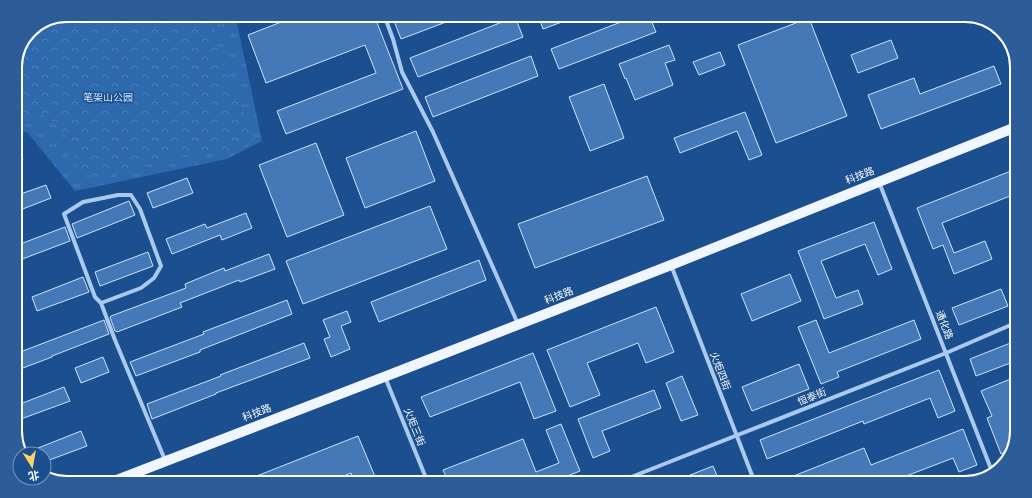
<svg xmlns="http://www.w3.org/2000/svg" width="1032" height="498" viewBox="0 0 1032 498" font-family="Signika,'Noto Sans SC',sans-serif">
  <defs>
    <pattern id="grass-tufts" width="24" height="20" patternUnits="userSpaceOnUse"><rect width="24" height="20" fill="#2e69ad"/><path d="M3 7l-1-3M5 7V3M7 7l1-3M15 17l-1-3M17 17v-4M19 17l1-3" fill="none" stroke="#4d80b9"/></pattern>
    <pattern id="forest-crowns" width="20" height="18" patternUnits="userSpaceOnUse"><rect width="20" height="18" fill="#2e69ad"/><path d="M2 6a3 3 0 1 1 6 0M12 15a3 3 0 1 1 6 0" fill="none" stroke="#4d80b9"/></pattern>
  </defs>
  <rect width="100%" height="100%" fill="#1b4f8f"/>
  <path fill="url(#grass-tufts)" d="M 67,15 L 242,15 L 236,18 L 262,141 L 227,159 L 75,191 L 27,132 L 15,135 L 15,64 L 31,30 Z"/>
  <path fill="url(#forest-crowns)" d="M 67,15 L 225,15 L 216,22 L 214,34 L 225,70 L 255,138 L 235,152 L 171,156 L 99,180 L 79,172 L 70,141 L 47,115 L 15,119 L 15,64 L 31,30 Z"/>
  <path fill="#4478b7" stroke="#cfe3fa" d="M 299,15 L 374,15 L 403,89 L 286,134 L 277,111 L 376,73 L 365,45 L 266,83 L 248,35 Z
    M 401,15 L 462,15 L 462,16 L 401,39 L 393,18 Z
    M 538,15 L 578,15 L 578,16 L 543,29 Z
    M 639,15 L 649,15 L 656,32 L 559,69 L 551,49 Z
    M 515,17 L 523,37 L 418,77 L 410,58 Z
    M 809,18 L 847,116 L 776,143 L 738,45 Z
    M 891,40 L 898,58 L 858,73 L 851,55 Z
    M 669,45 L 675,60 L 665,63 L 673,85 L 635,100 L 626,78 L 625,79 L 619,64 Z
    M 720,52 L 725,65 L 699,75 L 693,62 Z
    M 531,56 L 538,76 L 433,117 L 425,97 Z
    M 994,66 L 1001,84 L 881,129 L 868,95 L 914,78 L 920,94 Z
    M 604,84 L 624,138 L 590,151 L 569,97 Z
    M 745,112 L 762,155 L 749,160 L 737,131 L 680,153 L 674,138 Z
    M 416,131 L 435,181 L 365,208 L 346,158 Z
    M 15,140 L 23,160 L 15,163 Z
    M 316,143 L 344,215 L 287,237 L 259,165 Z
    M 1016,169 L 1015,194 L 942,223 L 954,253 L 985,241 L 992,259 L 954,274 L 943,245 L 933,249 L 917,208 Z
    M 647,176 L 664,220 L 535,268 L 518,224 Z
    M 187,178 L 193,193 L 153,208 L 147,193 Z
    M 46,185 L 51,198 L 15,212 L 15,196 Z
    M 129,201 L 135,215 L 77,238 L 72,224 Z
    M 430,206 L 447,249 L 303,304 L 286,261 Z
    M 246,213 L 252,228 L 222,240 L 220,235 L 172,254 L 166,239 L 205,224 L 207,228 Z
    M 874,222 L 892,269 L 878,275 L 865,244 L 821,261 L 836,298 L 858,290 L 863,304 L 824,319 L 798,251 Z
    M 65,227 L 70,241 L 17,261 L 15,258 L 15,246 Z
    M 148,252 L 153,266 L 100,286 L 95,272 Z
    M 269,254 L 275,269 L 240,282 L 239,280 L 180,303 L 182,307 L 117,332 L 116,331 L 115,331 L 110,317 L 111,316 L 186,288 L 185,284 L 224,268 L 225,271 Z
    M 479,260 L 486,280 L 379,322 L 371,302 Z
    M 790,274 L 801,301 L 752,321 L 741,294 Z
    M 83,277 L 89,292 L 37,311 L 32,297 Z
    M 1001,289 L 1008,306 L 959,325 L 952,308 Z
    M 15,300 L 22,318 L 15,320 Z
    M 287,300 L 292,314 L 200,350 L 200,352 L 136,376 L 130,362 L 204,334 L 203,332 Z
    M 656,307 L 674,352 L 646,363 L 638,343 L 587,363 L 600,395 L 570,407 L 547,350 Z
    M 347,311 L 351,322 L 341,326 L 350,349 L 331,357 L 324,339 L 330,337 L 323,320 Z
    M 104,320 L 109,334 L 52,356 L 52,357 L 15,371 L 15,354 Z
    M 816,320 L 829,353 L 914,320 L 921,339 L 837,372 L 839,377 L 821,384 L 798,327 Z
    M 1013,342 L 1013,362 L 976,376 L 970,359 Z
    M 304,343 L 310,358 L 216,393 L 216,394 L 152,419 L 147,404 L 221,376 L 220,375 Z
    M 533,353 L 556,411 L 534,419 L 520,382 L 430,417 L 421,397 Z
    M 103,357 L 109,372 L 81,383 L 75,368 Z
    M 799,364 L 809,389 L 752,411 L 742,387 Z
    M 939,370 L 955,411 L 938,418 L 930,398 L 864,424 L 863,421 L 767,459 L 760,440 Z
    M 682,376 L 698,415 L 681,421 L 666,383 Z
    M 1013,378 L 1012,449 L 1001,454 L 987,418 L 992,416 L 981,391 Z
    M 64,387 L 70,401 L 21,419 L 15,406 Z
    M 654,390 L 661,408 L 602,431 L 610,451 L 593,458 L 578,419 Z
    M 561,424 L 580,471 L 550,483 L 449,483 L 443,470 L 523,439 L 536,472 L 559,463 L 546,430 Z
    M 963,429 L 977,465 L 959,472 L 953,458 L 888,483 L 776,483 L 864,448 L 871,465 Z
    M 81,431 L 87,446 L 44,462 L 44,454 L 23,454 Z
    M 358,436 L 376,479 L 366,483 L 355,483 L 351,473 L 327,483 L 239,483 Z
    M 713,466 L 720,483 L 670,483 Z"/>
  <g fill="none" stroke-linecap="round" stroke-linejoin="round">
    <path stroke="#a9c9ee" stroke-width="4" d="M 384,15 L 393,39 L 402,72 L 433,132 L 518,324
      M 879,182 L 993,474
      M 671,265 L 755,483
      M 101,303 L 141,288 L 154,278 L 161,266 L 140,209 L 131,195 L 118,195 L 83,202 L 64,214 L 95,297 L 101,303 L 115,340 L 165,460
      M 385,377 L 428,483
      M 616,483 L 946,353 L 1013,324"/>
    <path stroke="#f0f6ff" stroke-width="10" d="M 109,483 L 384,377 L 671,265 L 1016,127"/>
  </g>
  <g text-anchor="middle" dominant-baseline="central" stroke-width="3" stroke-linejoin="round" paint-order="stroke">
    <g font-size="10" fill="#cfe3fa" stroke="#1b4f8f">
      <text x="108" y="98">笔架山公园</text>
    </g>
    <g font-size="10" fill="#fff" stroke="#1b4f8f">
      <text transform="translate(860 176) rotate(-21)">科技路</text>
      <text transform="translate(559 296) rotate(-21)">科技路</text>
      <text transform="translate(944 325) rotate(69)">通化路</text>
      <text transform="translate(720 371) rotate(69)">火炬四街</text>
      <text transform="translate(812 397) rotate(-22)">恒泰街</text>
      <text transform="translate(257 413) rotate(-21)">科技路</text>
      <text transform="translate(414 427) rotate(68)">火炬三街</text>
    </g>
  </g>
  <path d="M0 0H1032V498H0ZM67 22H965A45 45 0 0 1 1010 67V431A45 45 0 0 1 965 476H67A45 45 0 0 1 22 431V67A45 45 0 0 1 67 22Z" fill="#2d5d98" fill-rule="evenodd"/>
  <path fill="none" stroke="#fff" stroke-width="2" d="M67 22H965A45 45 0 0 1 1010 67V431A45 45 0 0 1 965 476H67A45 45 0 0 1 22 431V67A45 45 0 0 1 67 22Z"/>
  <g transform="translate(32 466) rotate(169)"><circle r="19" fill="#1b4f8f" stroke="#7695bc"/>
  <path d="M0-3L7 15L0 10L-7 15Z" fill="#ffd166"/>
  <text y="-6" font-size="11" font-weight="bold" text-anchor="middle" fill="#ffffff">北</text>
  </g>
</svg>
